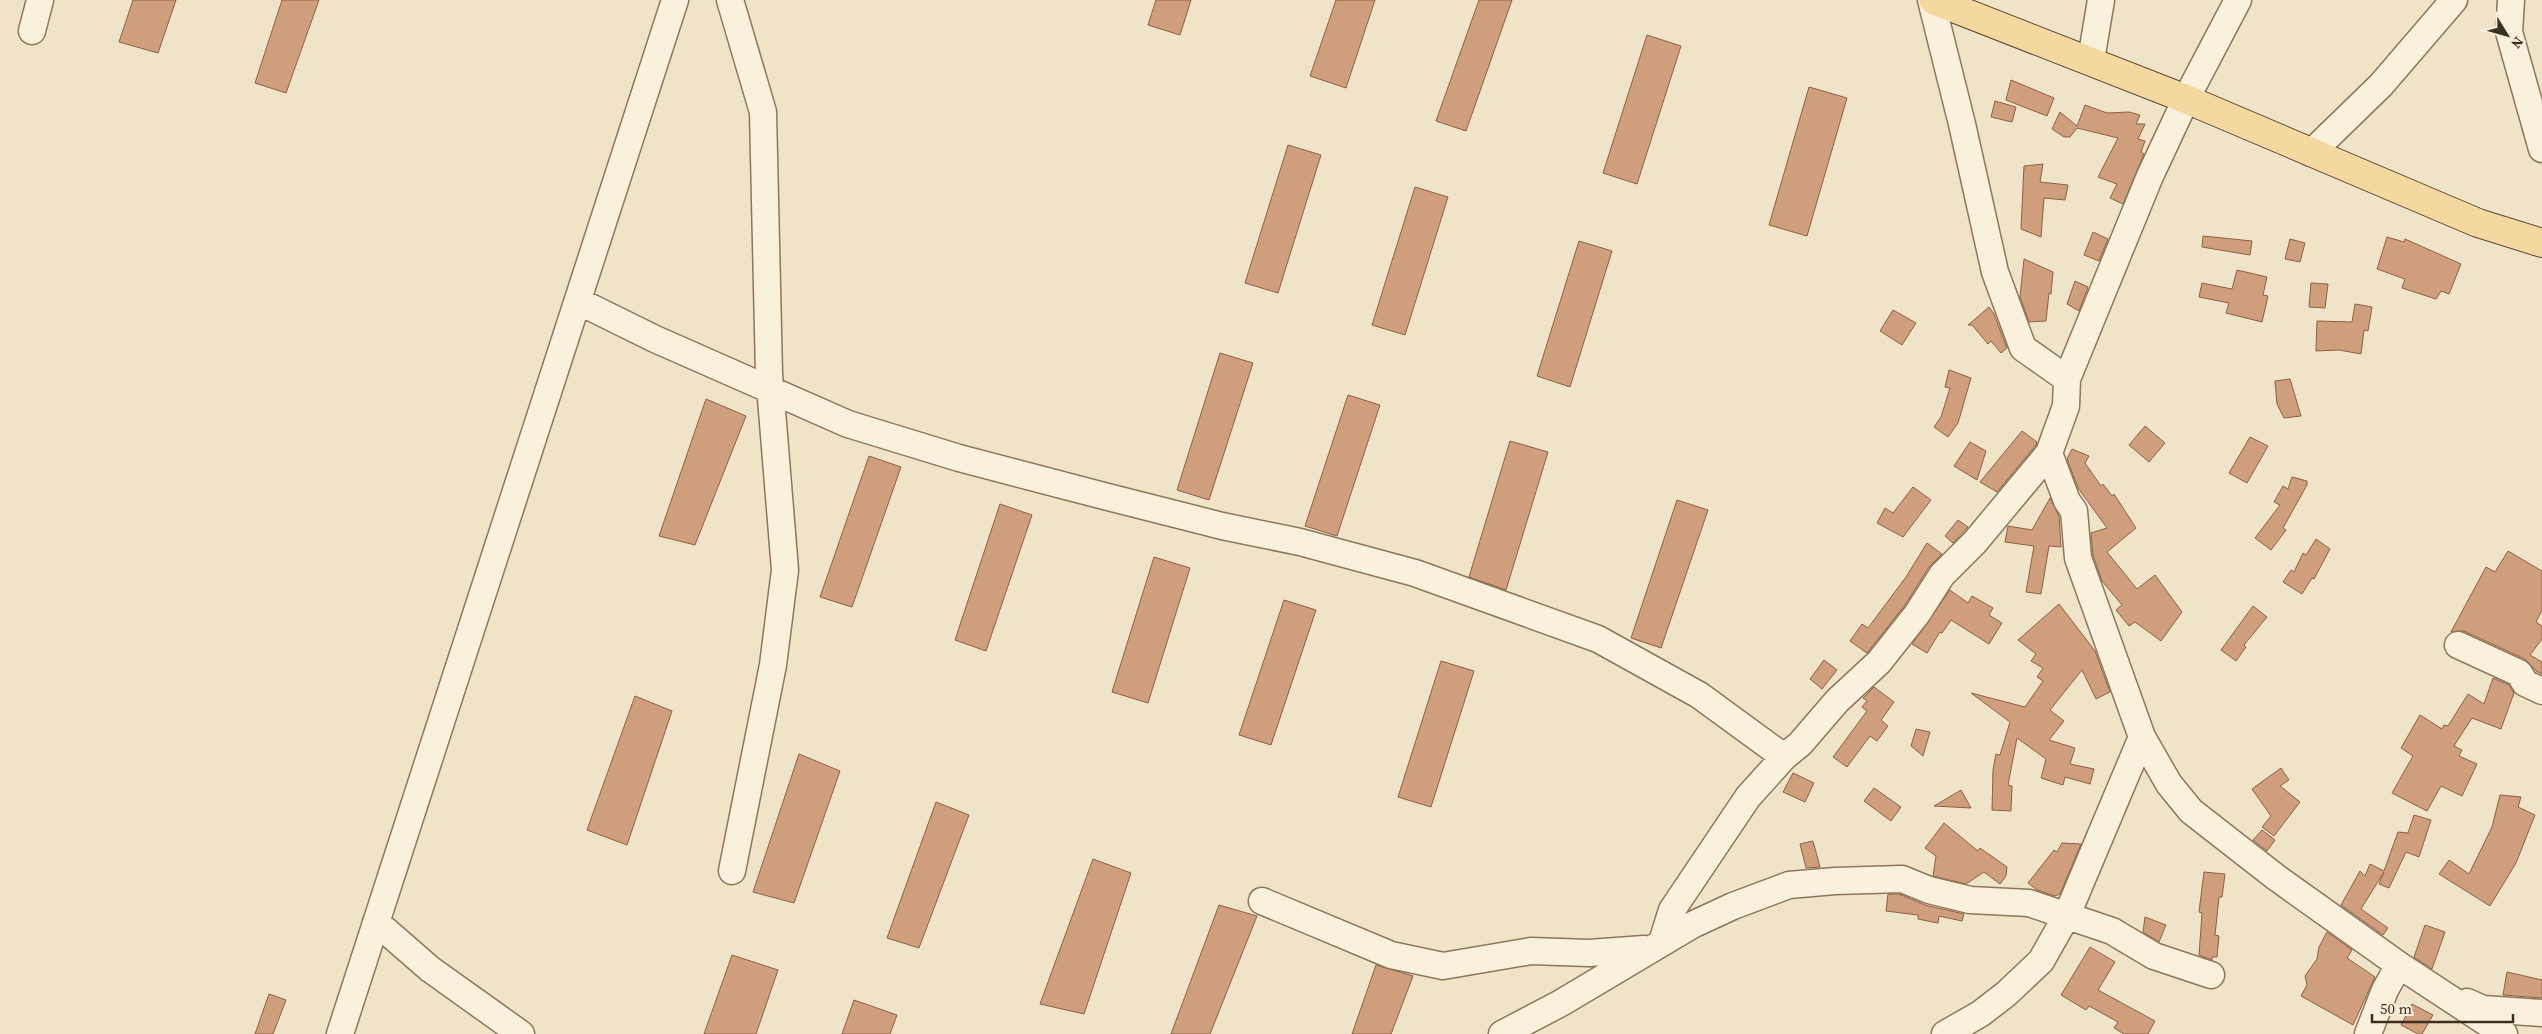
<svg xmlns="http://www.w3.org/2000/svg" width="2542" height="1034" viewBox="0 0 2542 1034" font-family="'Source Serif 4',serif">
  <rect width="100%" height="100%" fill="#f0e4c8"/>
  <path fill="#cf9f7d" stroke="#8d5f41" d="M 133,0 L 176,0 L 158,53 L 119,42 Z
    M 282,0 L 319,0 L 286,93 L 255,83 Z
    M 1156,0 L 1191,0 L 1180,35 L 1148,25 Z
    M 1336,0 L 1375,0 L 1346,88 L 1310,76 Z
    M 1479,0 L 1512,0 L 1466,131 L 1436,121 Z
    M 1647,35 L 1681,46 L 1637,184 L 1603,173 Z
    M 2011,80 L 2054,98 L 2047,116 L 2006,100 Z
    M 1809,87 L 1847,98 L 1807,236 L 1769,225 Z
    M 1995,101 L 2016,107 L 2012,122 L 1991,117 Z
    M 2085,105 L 2107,113 L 2129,112 L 2140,115 L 2136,124 L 2145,124 L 2138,139 L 2145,141 L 2141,152 L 2144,154 L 2123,204 L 2110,198 L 2117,184 L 2098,177 L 2118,138 L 2077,128 L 2070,137 L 2064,137 L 2052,129 L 2060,112 L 2077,126 Z
    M 1288,145 L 1321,155 L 1278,293 L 1245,283 Z
    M 2043,164 L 2040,182 L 2068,185 L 2065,200 L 2044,198 L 2041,237 L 2021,229 L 2024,166 Z
    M 1415,187 L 1448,197 L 1405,335 L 1372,325 Z
    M 2093,232 L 2108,239 L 2099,261 L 2084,255 Z
    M 2203,236 L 2252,241 L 2250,255 L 2202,247 Z
    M 2387,237 L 2404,242 L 2405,239 L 2461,264 L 2449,294 L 2441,291 L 2436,299 L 2402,288 L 2405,279 L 2377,269 Z
    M 2290,239 L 2305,243 L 2300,262 L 2285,259 Z
    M 1579,241 L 1612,251 L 1570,387 L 1537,376 Z
    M 2024,259 L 2053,272 L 2051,294 L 2049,293 L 2046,321 L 2029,322 L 2020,297 Z
    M 2237,270 L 2267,277 L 2263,295 L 2268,296 L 2262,322 L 2226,313 L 2229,303 L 2199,297 L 2202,283 L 2232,289 Z
    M 2075,281 L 2088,287 L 2079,311 L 2067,304 Z
    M 2311,283 L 2328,284 L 2325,308 L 2309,307 Z
    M 2355,304 L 2372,307 L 2368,331 L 2364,330 L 2361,354 L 2339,350 L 2316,351 L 2317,321 L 2352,322 Z
    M 1989,307 L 1994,314 L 2007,348 L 2001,353 L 1991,341 L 1988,344 L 1972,325 L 1968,325 Z
    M 1893,310 L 1916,323 L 1902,345 L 1880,331 Z
    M 1220,353 L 1253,363 L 1209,500 L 1177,490 Z
    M 1949,370 L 1971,378 L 1958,423 L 1948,437 L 1934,427 L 1941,417 L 1950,388 L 1945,387 Z
    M 2290,379 L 2301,416 L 2284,418 L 2277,404 L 2275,381 Z
    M 1348,395 L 1380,405 L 1337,536 L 1305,526 Z
    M 706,399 L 746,416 L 695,545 L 659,536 Z
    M 2145,426 L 2165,443 L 2149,462 L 2129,445 Z
    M 2022,431 L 2037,442 L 2036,445 L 1997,492 L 1980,482 Z
    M 2250,437 L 2268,446 L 2247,483 L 2229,473 Z
    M 1510,441 L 1548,452 L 1506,590 L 1469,577 Z
    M 1970,442 L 1986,451 L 1977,480 L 1954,466 Z
    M 2072,449 L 2089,456 L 2085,463 L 2101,486 L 2103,484 L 2112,496 L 2114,494 L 2136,528 L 2107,552 L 2137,589 L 2155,575 L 2182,612 L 2161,641 L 2135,622 L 2129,626 L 2116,610 L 2122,605 L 2102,581 L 2093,555 L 2091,533 L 2107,528 L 2078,488 L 2067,459 Z
    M 869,456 L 901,467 L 852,607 L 820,597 Z
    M 2292,477 L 2307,481 L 2307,485 L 2283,528 L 2286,530 L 2271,550 L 2255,538 L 2280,505 L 2274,502 L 2283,486 L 2288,489 Z
    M 1913,487 L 1931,500 L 1903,537 L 1877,523 L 1885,508 L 1893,513 Z
    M 2050,498 L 2059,516 L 2061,547 L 2049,546 L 2041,594 L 2026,592 L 2034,546 L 2005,542 L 2008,526 L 2032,530 Z
    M 1677,500 L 1708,510 L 1661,648 L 1631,638 Z
    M 1000,504 L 1032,515 L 986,651 L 955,640 Z
    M 1958,520 L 1968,527 L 1953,543 L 1945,536 Z
    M 2316,539 L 2330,549 L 2314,579 L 2312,578 L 2302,594 L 2283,582 L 2291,570 L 2294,572 L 2303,553 L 2306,555 Z
    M 1927,543 L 1942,554 L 1929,567 L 1905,605 L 1867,653 L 1850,641 L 1862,624 L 1868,628 L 1906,577 Z
    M 2508,551 L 2542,571 L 2542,610 L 2536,622 L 2542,626 L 2542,639 L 2530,655 L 2542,662 L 2542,674 L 2536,671 L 2525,659 L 2464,631 L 2451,632 L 2486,567 L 2495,572 Z
    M 1154,557 L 1190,568 L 1148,703 L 1112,692 Z
    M 1950,590 L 1968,603 L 1972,596 L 1993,608 L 1989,615 L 2002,623 L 1989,644 L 1951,620 L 1942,633 L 1940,632 L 1927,653 L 1912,644 Z
    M 1284,600 L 1316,610 L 1271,745 L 1239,735 Z
    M 2059,604 L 2095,651 L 2110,692 L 2096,699 L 2082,670 L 2050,710 L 2064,721 L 2049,740 L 2075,748 L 2070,764 L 2094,769 L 2090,784 L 2065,777 L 2063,785 L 2041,778 L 2046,759 L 2017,738 L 2008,785 L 2012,786 L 2011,811 L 1992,810 L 1993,770 L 1996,754 L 2000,755 L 2010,722 L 1971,693 L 2025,707 L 2043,681 L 2037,677 L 2043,668 L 2031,661 L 2036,654 L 2018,640 Z
    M 2253,606 L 2267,617 L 2244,645 L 2246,647 L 2236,661 L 2221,650 Z
    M 1824,660 L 1837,670 L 1822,689 L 1810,679 Z
    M 1441,661 L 1474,671 L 1431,807 L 1398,797 Z
    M 2493,678 L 2509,685 L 2514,693 L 2501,729 L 2472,718 L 2454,746 L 2462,750 L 2459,756 L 2477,764 L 2462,796 L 2441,786 L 2427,811 L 2392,793 L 2413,756 L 2401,748 L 2420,715 L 2442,729 L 2444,725 L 2448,726 L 2468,694 L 2484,704 Z
    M 1874,687 L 1894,702 L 1881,720 L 1888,726 L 1877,741 L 1870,736 L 1847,767 L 1833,757 L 1867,711 L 1862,707 L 1867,701 L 1863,698 Z
    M 635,696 L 672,711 L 627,845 L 587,830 Z
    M 1916,729 L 1930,732 L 1923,756 L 1911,746 Z
    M 799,754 L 840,771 L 794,903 L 753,892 Z
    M 2281,768 L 2289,780 L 2280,786 L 2300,802 L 2274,836 L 2262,827 L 2271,816 L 2252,789 Z
    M 1793,773 L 1814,783 L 1805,802 L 1783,792 Z
    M 1874,788 L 1901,807 L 1891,821 L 1864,801 Z
    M 1961,790 L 1971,808 L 1934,806 Z
    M 2500,795 L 2521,797 L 2518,807 L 2535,815 L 2516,863 L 2490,906 L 2439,874 L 2449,860 L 2469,874 L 2492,827 Z
    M 936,802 L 969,815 L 919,948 L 887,938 Z
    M 2414,815 L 2431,820 L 2419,857 L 2406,852 L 2389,888 L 2379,884 L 2384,872 L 2361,909 L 2388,928 L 2383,935 L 2341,905 L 2360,871 L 2365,876 L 2370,864 L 2384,871 L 2398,832 L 2408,833 Z
    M 1944,823 L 1978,851 L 1980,848 L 2007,867 L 2006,876 L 2000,884 L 1984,872 L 1966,884 L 1933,876 L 1936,856 L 1925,848 Z
    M 2262,830 L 2275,840 L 2267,851 L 2253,840 Z
    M 1813,841 L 1820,867 L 1806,868 L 1800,844 Z
    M 2062,843 L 2081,844 L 2060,894 L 2055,896 L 2037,890 L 2028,883 L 2054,850 L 2057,852 Z
    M 1093,859 L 1131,873 L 1084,1014 L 1040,1004 Z
    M 2204,872 L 2225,874 L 2222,897 L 2219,897 L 2215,935 L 2219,936 L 2217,957 L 2212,957 L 2212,960 L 2199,955 L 2202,913 L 2199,912 Z
    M 1888,894 L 1899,894 L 1925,905 L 1964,914 L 1962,921 L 1939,916 L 1938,923 L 1918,919 L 1918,915 L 1886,911 Z
    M 1219,905 L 1257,916 L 1210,1034 L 1171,1034 Z
    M 2145,917 L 2166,925 L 2159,942 L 2143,932 Z
    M 2425,925 L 2445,932 L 2432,969 L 2414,957 Z
    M 2327,932 L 2352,950 L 2347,958 L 2375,977 L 2353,1025 L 2301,996 L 2307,985 L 2305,976 L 2317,959 L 2319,947 Z
    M 2090,947 L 2115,962 L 2098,990 L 2155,1021 L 2148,1034 L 2124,1034 L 2114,1028 L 2118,1022 L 2089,1006 L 2086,1010 L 2061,995 Z
    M 732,955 L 778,970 L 756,1034 L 704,1034 Z
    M 1376,965 L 1413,976 L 1391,1034 L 1352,1034 Z
    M 2507,972 L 2542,980 L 2542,998 L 2503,995 Z
    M 269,994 L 286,1000 L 273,1034 L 255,1034 Z
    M 854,1000 L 897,1015 L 890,1034 L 842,1034 Z
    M 2412,1004 L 2433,1015 L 2422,1034 L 2418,1034 L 2401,1025 Z"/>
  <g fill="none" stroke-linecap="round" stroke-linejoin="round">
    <defs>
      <path id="minor" d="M 730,0 L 763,112 L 769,374 L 785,570 L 773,665 L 732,871
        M 1931,0 L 1962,124 L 1995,272 L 2023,348 L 2067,379
        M 2238,0 L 2186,99 L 2150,176 L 2067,379 L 2066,406 L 2049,453 L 2067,501 L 2074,511 L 2078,558 L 2142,737 L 2169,784 L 2191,811 L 2277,878 L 2399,965 L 2504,1034
        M 2511,0 L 2509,32 L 2542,149
        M 32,31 L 40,0
        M 2091,60 L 2101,0
        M 2311,153 L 2381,85 L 2454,0
        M 578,301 L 655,339 L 848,424 L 959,458 L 1104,496 L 1222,526 L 1300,542 L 1415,573 L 1598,639 L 1699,695 L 1784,757
        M 2458,645 L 2519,673 L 2525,683 L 2542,691
        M 1262,901 L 1391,955 L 1443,966 L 1531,951 L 1589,953 L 1644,949
        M 376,922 L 430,969 L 521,1034
        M 1662,942 L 1672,910 L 1748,797 L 1784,757 L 1800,744 L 1837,701 L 1879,662 L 1917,614 L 1942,575 L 1975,542 L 2049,453
        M 2467,1002 L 2483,1009 L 2542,1013
        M 340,1034 L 675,0
        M 1502,1034 L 1561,1003 L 1692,925 L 1733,906 L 1789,885 L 1835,881 L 1902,879 L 1929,890 L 1970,900 L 2029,903 L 2112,931 L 2154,956 L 2211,975
        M 1945,1034 L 1980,1014 L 2006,994 L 2041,961 L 2067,915 L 2142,737
        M 2368,1034 L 2385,990 L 2399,965"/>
      <path id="major" d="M 1933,0 L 2186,99 L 2478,223 L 2542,243"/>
    </defs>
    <use href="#minor" stroke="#8d765c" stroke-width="29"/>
    <use href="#major" stroke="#5b4430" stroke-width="30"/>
    <use href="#minor" stroke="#faf1dc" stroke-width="26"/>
    <use href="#major" stroke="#f3d9a0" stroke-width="28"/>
  </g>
  <g transform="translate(2507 35) rotate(127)" stroke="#f7eed8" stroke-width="4" paint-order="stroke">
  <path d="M0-4L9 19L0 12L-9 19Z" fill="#3d2e20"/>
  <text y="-8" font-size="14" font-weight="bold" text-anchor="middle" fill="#3d2e20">N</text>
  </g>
  <path d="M2372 1014v8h141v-8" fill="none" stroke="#3d2e20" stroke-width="2.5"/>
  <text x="2380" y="1014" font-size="15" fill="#3d2e20" stroke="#f7eed8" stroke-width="4" paint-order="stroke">50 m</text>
</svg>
